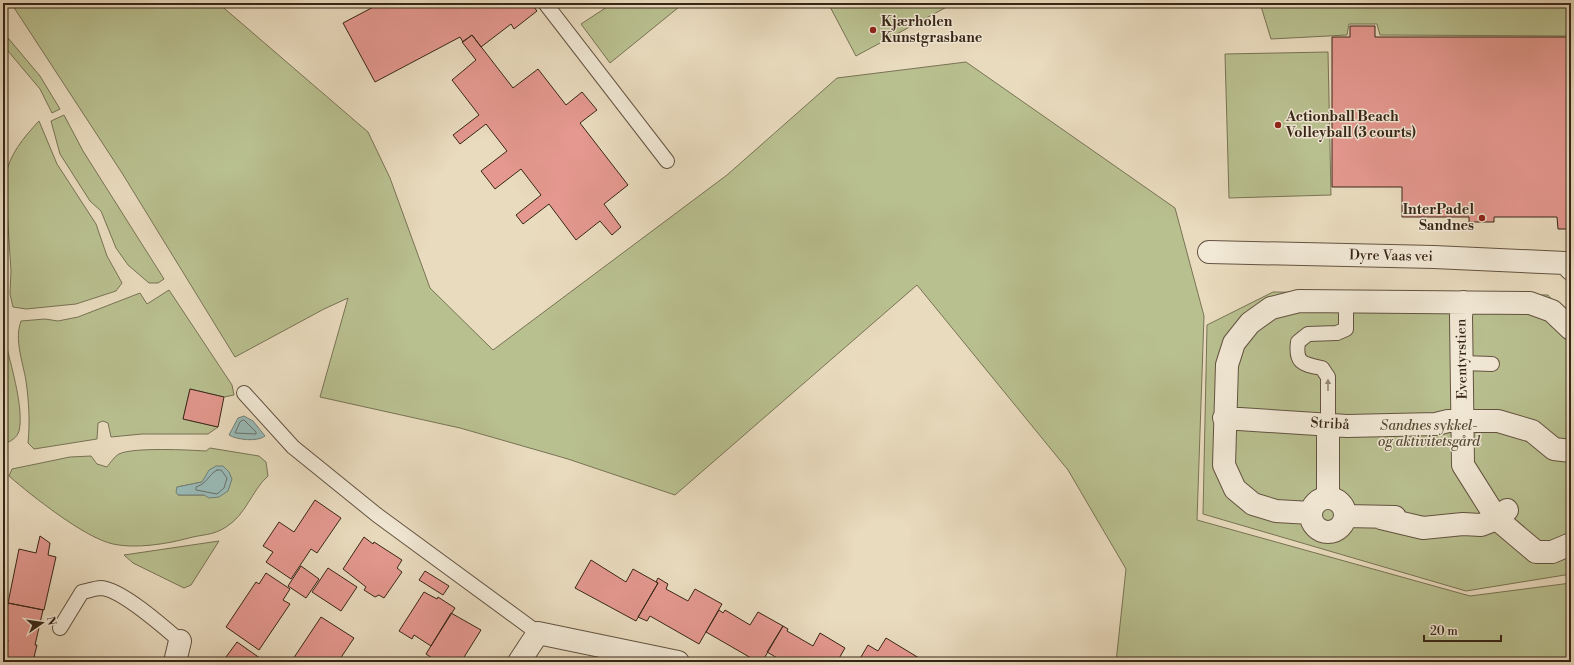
<svg xmlns="http://www.w3.org/2000/svg" width="1574" height="665" viewBox="0 0 1574 665" font-family="'Libre Bodoni',serif">
  <rect width="100%" height="100%" fill="#e9dbbe"/>
  <filter id="stains"><feTurbulence type="fractalNoise" baseFrequency=".005" numOctaves="4"/><feColorMatrix values="0 0 0 0 .2 0 0 0 0 .09 0 0 0 0 .02 0 0 0 .5 -.17"/></filter>
  <radialGradient id="worn" r=".72"><stop offset=".6" stop-color="#630" stop-opacity="0"/><stop offset="1" stop-color="#630" stop-opacity=".3"/></radialGradient>
  <path fill="#b9c090" stroke="#787354" fill-rule="evenodd" d="M 11,3 L 218,3 L 368,132 L 390,178 L 430,288 L 493,350 L 727,175 L 837,78 L 966,62 L 1175,208 L 1204,316 L 1197,520 L 1470,596 L 1571,583 L 1571,662 L 1116,662 L 1126,569 L 1068,470 L 917,285 L 675,495 L 568,459 L 460,428 L 320,397 L 348,298 L 324,309 L 235,357 L 122,173 Z
    M 613,3 L 684,3 L 610,63 L 581,24 Z
    M 828,3 L 954,3 L 856,56 Z
    M 1260,3 L 1571,3 L 1571,36 L 1380,35 L 1377,24 L 1349,24 L 1347,35 L 1271,39 Z
    M 3,32 L 40,76 L 60,109 L 52,113 L 40,89 L 3,45 Z
    M 1328,52 L 1331,195 L 1229,198 L 1225,54 Z
    M 64,115 L 83,151 L 164,279 L 158,283 L 149,283 L 128,265 L 116,248 L 101,211 L 90,201 L 60,154 L 51,121 Z
    M 39,121 L 57,164 L 96,224 L 107,256 L 122,283 L 116,291 L 76,304 L 26,309 L 13,307 L 10,294 L 11,271 L 5,178 C 9,155 23,138 39,121 Z
    M 169,290 L 232,385 L 234,395 L 224,397 L 190,389 L 183,419 L 218,427 L 208,434 L 142,434 L 111,437 L 108,423 L 103,421 L 98,423 L 97,439 L 34,449 L 28,443 C 30,422 29,402 26,381 C 23,362 14,340 21,321 L 45,319 L 58,321 L 78,317 L 140,293 L 147,304 Z
    M 1273,292 L 1548,295 L 1571,322 L 1571,574 L 1466,591 L 1203,514 L 1207,325 Z
    M 4,344 L 7,348 C 12,369 24,410 19,431 C 17,438 10,442 3,444 Z
    M 210,448 L 259,456 L 266,462 L 268,476 C 252,490 246,515 226,527 C 212,536 203,534 189,538 C 167,544 135,549 113,544 C 85,538 32,496 9,476 L 12,469 L 70,457 L 91,456 L 97,464 L 107,467 C 110,463 115,456 119,454 C 133,447 189,450 206,451 ZM 202,482 L 204,495 L 178,495 L 177,487 Z
    M 219,541 L 191,585 L 184,588 L 133,563 L 124,555 Z"/>
  <path fill="#99bab7" stroke="#727f77" d="M 244,416 L 253,421 L 265,436 C 258,442 237,440 229,435 L 238,418 Z
    M 216,466 L 223,466 L 229,472 L 232,479 L 228,491 L 219,497 L 209,498 L 204,495 L 178,495 L 176,492 L 177,487 L 202,482 L 209,470 Z"/>
  <g fill="none" stroke-linecap="round" stroke-linejoin="round">
    <path stroke="#687067" stroke-width="1" d="M 244,420 L 256,432 L 256,434 L 235,433 L 240,422 Z
      M 217,470 L 221,470 L 227,478 L 224,488 L 217,494 L 196,490 L 196,487 C 208,483 207,476 217,470 Z"/>
  </g>
  <path fill="#e4988f" stroke="#382617" d="M 381,3 L 531,3 L 537,11 L 514,29 L 511,24 L 481,47 L 472,35 L 463,42 L 460,37 L 375,82 L 343,23 Z
    M 1350,26 L 1375,26 L 1375,37 L 1571,37 L 1571,229 L 1558,229 L 1557,217 L 1494,217 L 1494,222 L 1469,222 L 1469,217 L 1402,217 L 1402,187 L 1332,187 L 1332,37 L 1350,37 Z
    M 472,35 L 513,88 L 538,69 L 566,105 L 582,92 L 597,110 L 580,123 L 628,185 L 604,204 L 621,227 L 612,235 L 600,221 L 576,240 L 549,204 L 523,224 L 516,215 L 541,195 L 521,169 L 495,189 L 481,171 L 507,151 L 486,124 L 460,144 L 453,135 L 479,115 L 452,80 L 476,60 L 462,42 Z
    M 190,389 L 224,397 L 218,427 L 183,419 Z
    M 315,500 L 341,518 L 317,553 L 311,549 L 291,579 L 266,562 L 273,552 L 263,546 L 279,522 L 294,532 Z
    M 40,536 L 50,543 L 48,555 L 56,557 L 44,610 L 8,603 L 19,549 L 36,553 Z
    M 364,537 L 373,544 L 374,542 L 402,560 L 397,568 L 402,572 L 384,598 L 379,595 L 375,597 L 364,590 L 366,587 L 343,569 Z
    M 591,560 L 626,582 L 633,569 L 658,583 L 636,621 L 575,588 Z
    M 301,566 L 319,579 L 306,598 L 288,586 Z
    M 328,568 L 357,587 L 341,611 L 312,592 Z
    M 425,571 L 449,586 L 443,595 L 419,580 Z
    M 266,573 L 290,589 L 283,600 L 290,604 L 259,650 L 226,627 L 256,582 L 259,584 Z
    M 658,578 L 668,584 L 666,589 L 688,601 L 695,589 L 722,604 L 699,644 L 650,616 L 647,621 L 638,617 L 658,583 L 656,582 Z
    M 424,592 L 437,599 L 438,597 L 455,608 L 431,646 L 414,635 L 412,639 L 399,631 Z
    M 8,603 L 43,610 L 35,645 L 37,645 L 34,657 L 38,658 L 38,662 L 3,662 L 8,640 L 3,639 L 3,618 L 5,618 Z
    M 719,610 L 723,613 L 725,610 L 750,625 L 758,612 L 783,626 L 762,662 L 758,662 L 706,632 Z
    M 451,613 L 481,630 L 461,662 L 448,662 L 441,657 L 438,662 L 426,654 Z
    M 321,617 L 354,638 L 338,662 L 291,662 Z
    M 783,626 L 788,629 L 787,631 L 813,646 L 820,633 L 845,648 L 837,662 L 784,662 L 767,652 Z
    M 886,638 L 919,658 L 917,662 L 858,662 L 868,645 L 878,651 Z
    M 237,642 L 264,661 L 263,662 L 234,662 L 226,657 Z
    M 471,658 L 477,662 L 468,662 Z"/>
  <g fill="none" stroke-linecap="round" stroke-linejoin="round">
    <defs>
      <path id="lane" d="M 545,3 L 667,161
        M 1462,363 L 1492,364
        M 244,393 L 293,447 L 377,515 L 538,633
        M 1328,424 L 1328,377 L 1322,368 C 1303,364 1295,364 1298,342 L 1308,334 L 1337,333 L 1346,329 L 1346,301
        M 60,628 L 82,592 C 88,591 95,588 101,588 C 121,589 164,627 180,641"/>
      <path id="street" d="M 1209,252 L 1434,257 L 1565,263 L 1571,269
        M 1463,302 L 1461,316 L 1463,465 L 1497,519 L 1536,552 L 1552,552 L 1571,544
        M 1224,418 L 1347,426 L 1436,424 L 1448,421 L 1498,421 L 1532,431 L 1554,449 L 1571,451
        M 1328,497 L 1328,424
        M1311 515a17 17 0 1 1 34 0a17 17 0 1 1-34 0Z
        M 1311,513 L 1276,511 L 1253,504 L 1235,489 L 1224,465 L 1227,365 L 1234,343 L 1250,323 L 1271,308 L 1299,301 L 1530,303 L 1552,311 L 1571,329
        M 1346,516 L 1395,517
        M 1381,518 L 1423,528 L 1463,524 L 1481,525 L 1497,519 L 1507,510
        M 175,662 L 180,641
        M 519,662 L 538,633 L 678,662"/>
    </defs>
    <use href="#lane" stroke="#645341" stroke-width="16"/>
    <use href="#street" stroke="#645341" stroke-width="24"/>
    <use href="#lane" stroke="#f1e8d5" stroke-width="14"/>
    <use href="#street" stroke="#f1e8d5" stroke-width="22"/>
  </g>
  <defs><path id="oneway-solid" d="M-6-.8H1V-3.2L6.5 0L1 3.2V.8H-6Z"/></defs>
  <use fill="#948776" href="#oneway-solid" transform="translate(1328 385) rotate(-90)"/>
  <g fill="#8f2418" stroke="#f1e8d5" stroke-width="1.5">
    <circle cx="873" cy="30" r="4"/>
    <circle cx="1278" cy="125" r="4"/>
    <circle cx="1482" cy="218" r="4"/>
  </g>
  <g text-anchor="middle" dominant-baseline="central" stroke-width="3" stroke-linejoin="round" paint-order="stroke">
    <g font-size="14" font-weight="bold" fill="#382617" stroke="#f1e8d5" text-anchor="start">
      <text x="881" y="22">Kjærholen<tspan x="881" dy="16">Kunstgrasbane</tspan></text>
      <text x="1286" y="117">Actionball Beach<tspan x="1286" dy="16">Volleyball (3 courts)</tspan></text>
      <text x="1474" y="210" text-anchor="end">InterPadel<tspan x="1474" dy="16">Sandnes</tspan></text>
    </g>
    <g font-size="14" fill="#382617" stroke="#f1e8d5">
      <text transform="translate(1391 256) rotate(1)">Dyre Vaas vei</text>
      <text transform="translate(1462 359) rotate(-91)">Eventyrstien</text>
      <text transform="translate(1330 424) rotate(3)">Stribå</text>
    </g>
    <g font-size="14" font-style="italic" fill="#584c35" stroke="#f1e8d5">
      <text x="1429" y="426">Sandnes sykkel-<tspan x="1429" dy="16">og aktivitetsgård</tspan></text>
    </g>
  </g>
  <rect width="1574" height="665" fill="none" stroke="#e9dbbe" stroke-width="16"/>
  <rect x="4" y="4" width="1566" height="657" fill="none" stroke="#382617" stroke-width="2"/>
  <rect x="8" y="8" width="1558" height="649" fill="none" stroke="#382617"/>
  <g transform="translate(42 623) rotate(77)" stroke="#f1e8d5" stroke-width="3" paint-order="stroke">
  <path d="M0-3L7 15L0 10L-7 15Z" fill="#382617"/>
  <text y="-6" font-size="11" font-weight="bold" text-anchor="middle" fill="#382617">N</text>
  </g>
  <path d="M1424 635v6h77v-6" fill="none" stroke="#382617" stroke-width="2"/>
  <text x="1430" y="635" font-size="12" fill="#382617" stroke="#f1e8d5" stroke-width="3" paint-order="stroke">20 m</text>
  <rect width="100%" height="100%" filter="url(#stains)"/>
  <rect width="100%" height="100%" fill="url(#worn)"/>
</svg>
